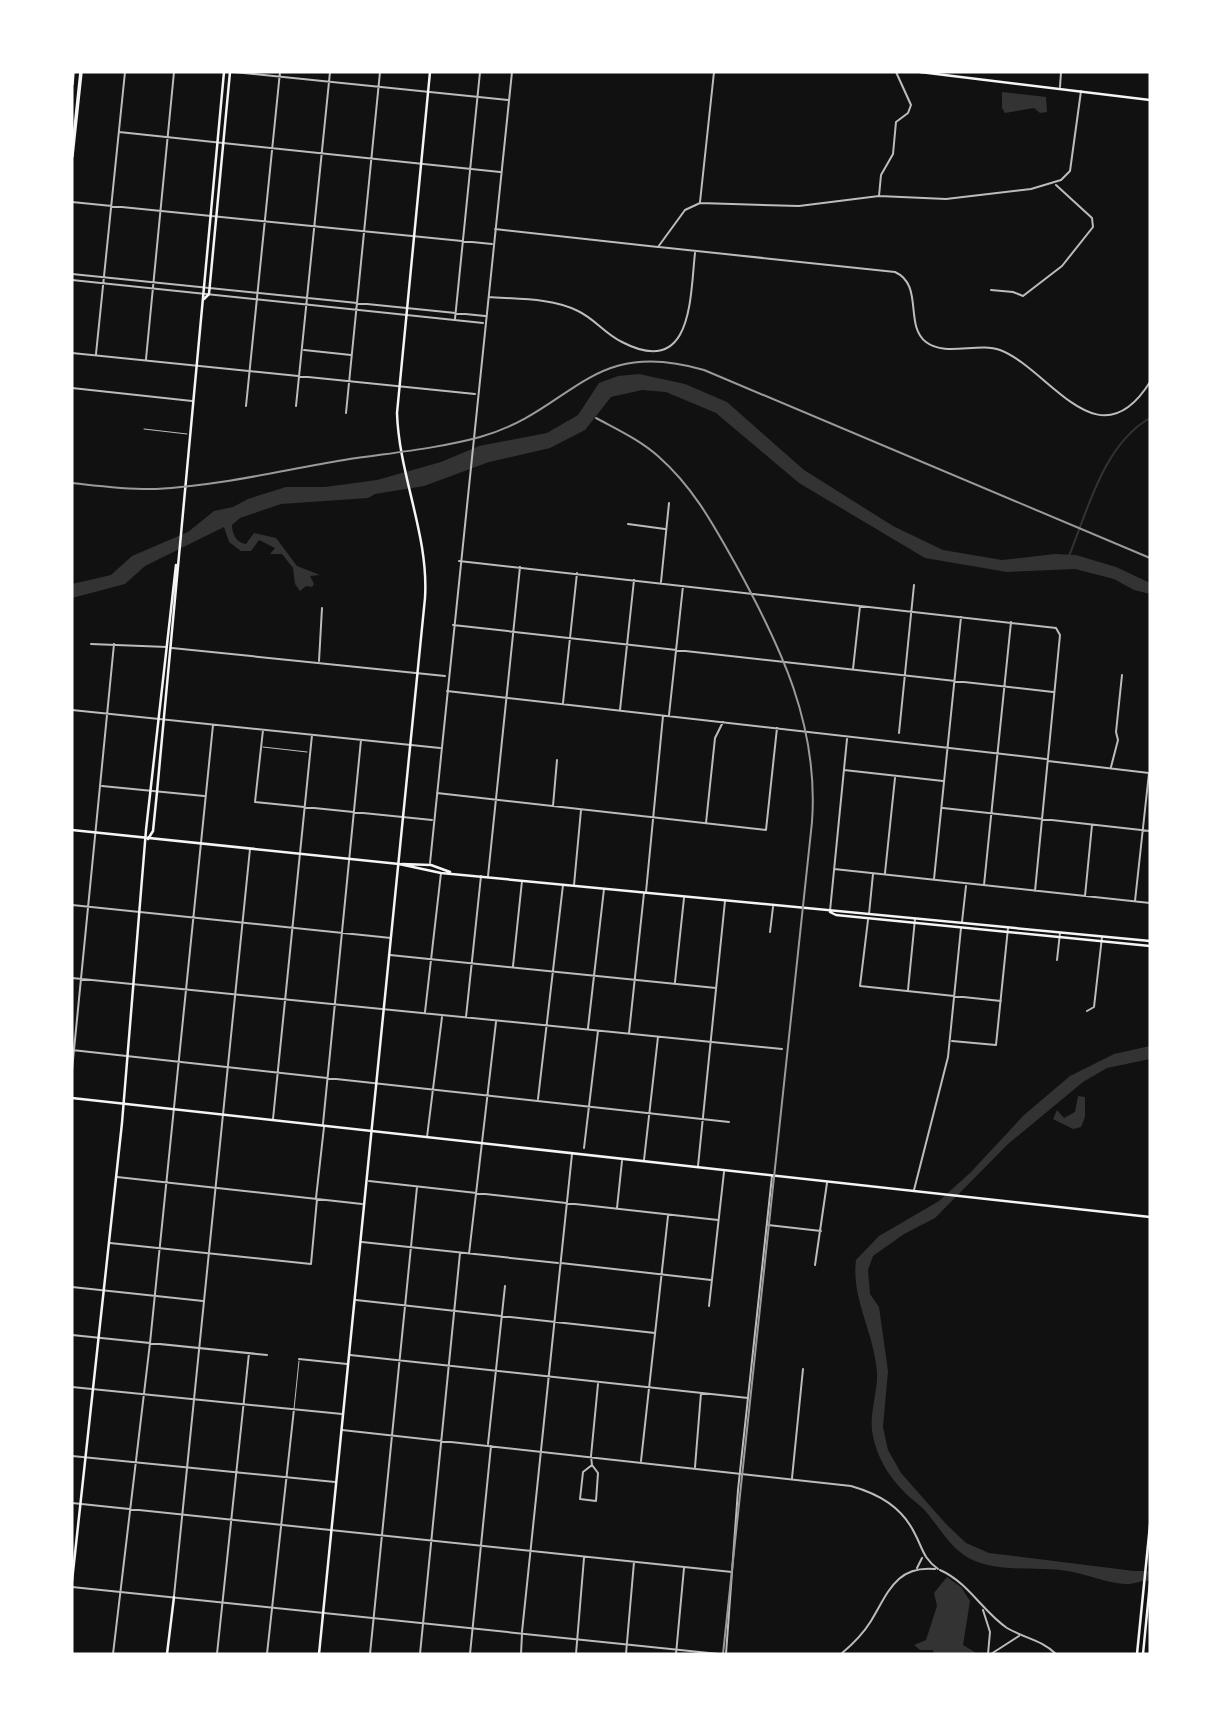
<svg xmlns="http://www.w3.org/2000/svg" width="1222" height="1726" viewBox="0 0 1222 1726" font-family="'Fira Sans',sans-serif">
  <rect width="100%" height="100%" fill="#111"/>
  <path fill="#333" d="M 1002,92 L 1046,97 L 1047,112 L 1040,113 L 1034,108 L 1005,113 L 1002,108 Z
    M 639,374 L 685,384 L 727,402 L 804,470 L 893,526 L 943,550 L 1002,560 L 1055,554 L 1076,555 L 1116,567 L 1150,583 L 1150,594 L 1134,590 L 1114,579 L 1075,569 L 1007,572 L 925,558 L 799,483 L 716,413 L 666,392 L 642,390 L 611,397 L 585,430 L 550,448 L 489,462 L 424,486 L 375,494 L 368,498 L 281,504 L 240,518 L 232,525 C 232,533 236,543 246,544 L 254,533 L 276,538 L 297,566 L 320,575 L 310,576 L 314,584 L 312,587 L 306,586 L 300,591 L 295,584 L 293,568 L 282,554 L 270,554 L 275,548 L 259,540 L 251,551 L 241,551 L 229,542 L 224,527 L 145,566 L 125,584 L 72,598 L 72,584 L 111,575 L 132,556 L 188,532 L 214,511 L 233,507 L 248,499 L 286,487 L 325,487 L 377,480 L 441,462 L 479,446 L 547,433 L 578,415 L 599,383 L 618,376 Z
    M 1150,1046 L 1150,1059 L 1107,1068 L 1083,1082 L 1008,1144 L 935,1218 L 904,1234 L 873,1256 L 868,1270 L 870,1294 L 879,1307 L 888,1371 L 883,1427 L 888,1450 L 901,1473 L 946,1524 L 966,1543 L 989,1553 L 1134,1571 L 1150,1571 L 1150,1581 C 1140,1580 1134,1585 1125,1584 C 1106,1583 1087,1574 1068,1571 C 1037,1566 991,1574 964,1555 C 944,1541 934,1517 918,1504 C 895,1486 876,1461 872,1430 C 870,1410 878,1391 877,1372 C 874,1332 851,1298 856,1260 L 879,1236 L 939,1201 L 971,1172 L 1024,1115 L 1070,1076 L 1114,1054 Z
    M 1078,1096 L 1085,1097 L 1085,1117 L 1081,1127 L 1073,1129 L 1053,1119 L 1057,1110 L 1064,1118 L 1075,1112 Z
    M 947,1577 L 961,1587 L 970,1601 L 963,1645 L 978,1654 L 934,1654 L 933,1650 L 920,1650 L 914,1645 L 926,1640 L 937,1606 L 934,1593 Z"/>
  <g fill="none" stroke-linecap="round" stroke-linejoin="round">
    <path stroke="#333" stroke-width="2" d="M 1069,556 C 1088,509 1104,444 1150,418"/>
    <path stroke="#bcbcbc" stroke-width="1" d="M 144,429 L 187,434
      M 263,747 L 307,752
      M 294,1409 L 299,1361"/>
    <path stroke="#bcbcbc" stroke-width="2" d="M 234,72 L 508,100
      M 1060,87 L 1061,72
      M 119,132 L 500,172
      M 879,196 L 881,175 L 893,154 L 896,122 L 908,113 L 911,105 L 896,72
      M 72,202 L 492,244
      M 700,202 L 714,72
      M 495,229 L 658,247 L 685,210 L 700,203 L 799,206 L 879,196 L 946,199 L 1031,189 L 1061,180 L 1070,171 L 1081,91
      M 659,247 L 895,272 C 924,285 904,325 926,342 C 945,357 978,342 1000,350 C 1050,369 1098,465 1150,382
      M 72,274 L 485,316
      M 72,280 L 483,323
      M 991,290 L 1013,292 L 1023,296 L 1062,266 L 1093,227 L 1092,218 L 1056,185
      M 489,297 C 517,299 553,298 578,311 C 595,319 605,334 622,342 C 693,379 690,297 695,253
      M 455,319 L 480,72
      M 304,350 L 351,355
      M 72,353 L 475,394
      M 96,354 L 125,72
      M 146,359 L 174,72
      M 72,388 L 192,401
      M 246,406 L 280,72
      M 296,406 L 330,72
      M 346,413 L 380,72
      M 628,524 L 665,529
      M 459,561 L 1056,628 L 1060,635 L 1035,891
      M 661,582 L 669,503
      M 453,625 L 1053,692
      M 91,644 L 167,647
      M 172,648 L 445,676
      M 319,661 L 322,608
      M 853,669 L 860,606
      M 447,691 L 1046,759
      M 563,703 L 577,573
      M 72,710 L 440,748
      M 620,710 L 634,580
      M 1150,712 L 1150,721
      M 669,715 L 683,586
      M 263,730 L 255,802 L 432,820
      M 899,733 L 914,585
      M 1048,761 L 1149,773
      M 1111,767 L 1118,740 L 1116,732 L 1122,675
      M 844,770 L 943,781
      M 102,786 L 204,796
      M 437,793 L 766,830 L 777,728
      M 553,806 L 557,760
      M 943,808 L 1150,831
      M 706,823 L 715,738 L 723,722
      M 430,863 L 512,72
      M 834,869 L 1150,903
      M 885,873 L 895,778
      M 488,876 L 520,567
      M 934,879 L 961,617
      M 574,885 L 581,810
      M 984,885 L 1011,622
      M 646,892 L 663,716
      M 1085,896 L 1092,825
      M 1135,901 L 1149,773
      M 72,905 L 391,938
      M 830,911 L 847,739
      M 869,914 L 873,874
      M 868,920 L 860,986 L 1001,1001
      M 962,922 L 966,886
      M 770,932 L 773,907
      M 390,955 L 716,988
      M 1057,960 L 1060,933
      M 513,966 L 522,881
      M 72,978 L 782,1049
      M 675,982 L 684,898
      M 908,990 L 915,919
      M 1087,1011 L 1094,1007 L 1102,937
      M 425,1012 L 441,873
      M 466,1017 L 481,876
      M 588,1028 L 604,889
      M 629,1033 L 644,893
      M 952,1041 L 996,1045 L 1008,928
      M 72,1050 L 729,1122
      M 72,1070 L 114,644
      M 538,1099 L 563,885
      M 273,1119 L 312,735
      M 323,1124 L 361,740
      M 427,1137 L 442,1017
      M 584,1148 L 598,1031
      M 644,1160 L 658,1037
      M 698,1166 L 725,901
      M 117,1177 L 362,1204
      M 369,1181 L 718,1220
      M 914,1190 L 948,1057 L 961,928
      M 316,1198 L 324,1127
      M 617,1208 L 622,1161
      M 768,1225 L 821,1231
      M 362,1242 L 558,1263
      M 110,1243 L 311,1264 L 317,1199
      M 469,1254 L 496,1022
      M 561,1263 L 711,1280
      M 815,1265 L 827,1183
      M 72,1287 L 203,1301
      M 356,1300 L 655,1333
      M 709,1306 L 724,1172
      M 72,1335 L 267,1355
      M 350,1355 L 748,1398
      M 299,1359 L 347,1364
      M 72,1387 L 342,1414
      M 342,1430 L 851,1486 C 879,1494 902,1507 915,1534 C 923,1549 923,1558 938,1569
      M 488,1444 L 505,1286
      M 72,1456 L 335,1482
      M 641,1461 L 668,1216
      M 592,1465 L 583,1472 L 580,1499 L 596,1501 L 598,1473 L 592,1465 L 591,1456 L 598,1384
      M 695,1467 L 701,1393
      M 792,1478 L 803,1369
      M 72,1503 L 732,1572
      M 917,1568 L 922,1558
      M 940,1570 C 969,1583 982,1611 1007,1628 C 1024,1638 1042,1640 1056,1654
      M 983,1610 L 990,1632 L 988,1654
      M 522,1632 L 572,1154
      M 72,1654 L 77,1654
      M 113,1654 L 150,1343 L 213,725
      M 217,1654 L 249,1353
      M 267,1654 L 294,1409
      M 370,1654 L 417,1187
      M 420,1654 L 460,1253
      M 470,1654 L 491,1446
      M 521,1654 L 522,1634
      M 576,1654 L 584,1558
      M 626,1654 L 634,1562
      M 676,1654 L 684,1568
      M 841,1654 C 853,1644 863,1634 871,1621 C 888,1593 896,1565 935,1569
      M 991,1654 L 1019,1636"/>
    <path stroke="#bcbcbc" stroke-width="2" d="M 72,1587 L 719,1654
      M 174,1596 L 250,849
      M 726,1654 L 738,1490 L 772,1176"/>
    <path stroke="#f5f5f5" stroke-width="2.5" d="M 204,299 L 209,294 L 230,72
      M 148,839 L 153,831 L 157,792 L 224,72
      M 72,1581 L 122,1123 L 146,830 L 176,565
      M 167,1654 L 174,1597
      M 319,1654 L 425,598 C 429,535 399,476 397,413 L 430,72"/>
    <path stroke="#f5f5f5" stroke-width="2.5" d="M 920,72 L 1150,100
      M 72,830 L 399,864 L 441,873 L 1150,941
      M 402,864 L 431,865 L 450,872
      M 830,912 L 836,915 L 1150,946
      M 72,1098 L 1150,1217
      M 1137,1654 L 1150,1525
      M 1143,1654 L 1150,1583"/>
    <path stroke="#f5f5f5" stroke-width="3.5" d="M 72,84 L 73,72
      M 72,156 L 81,72"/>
    <path stroke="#9a9a9a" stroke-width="2" d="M 596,418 C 618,430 640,440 659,457 C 694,488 714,526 736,565 C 781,647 819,726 812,822 L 723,1654
      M 72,483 C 99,486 128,490 156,489 C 219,486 283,470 344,460 C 389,453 436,449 480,437 C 573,411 589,336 704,370 L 1150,558"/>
  </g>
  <rect width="1222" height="1726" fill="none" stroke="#ffffff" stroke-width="147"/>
</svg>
